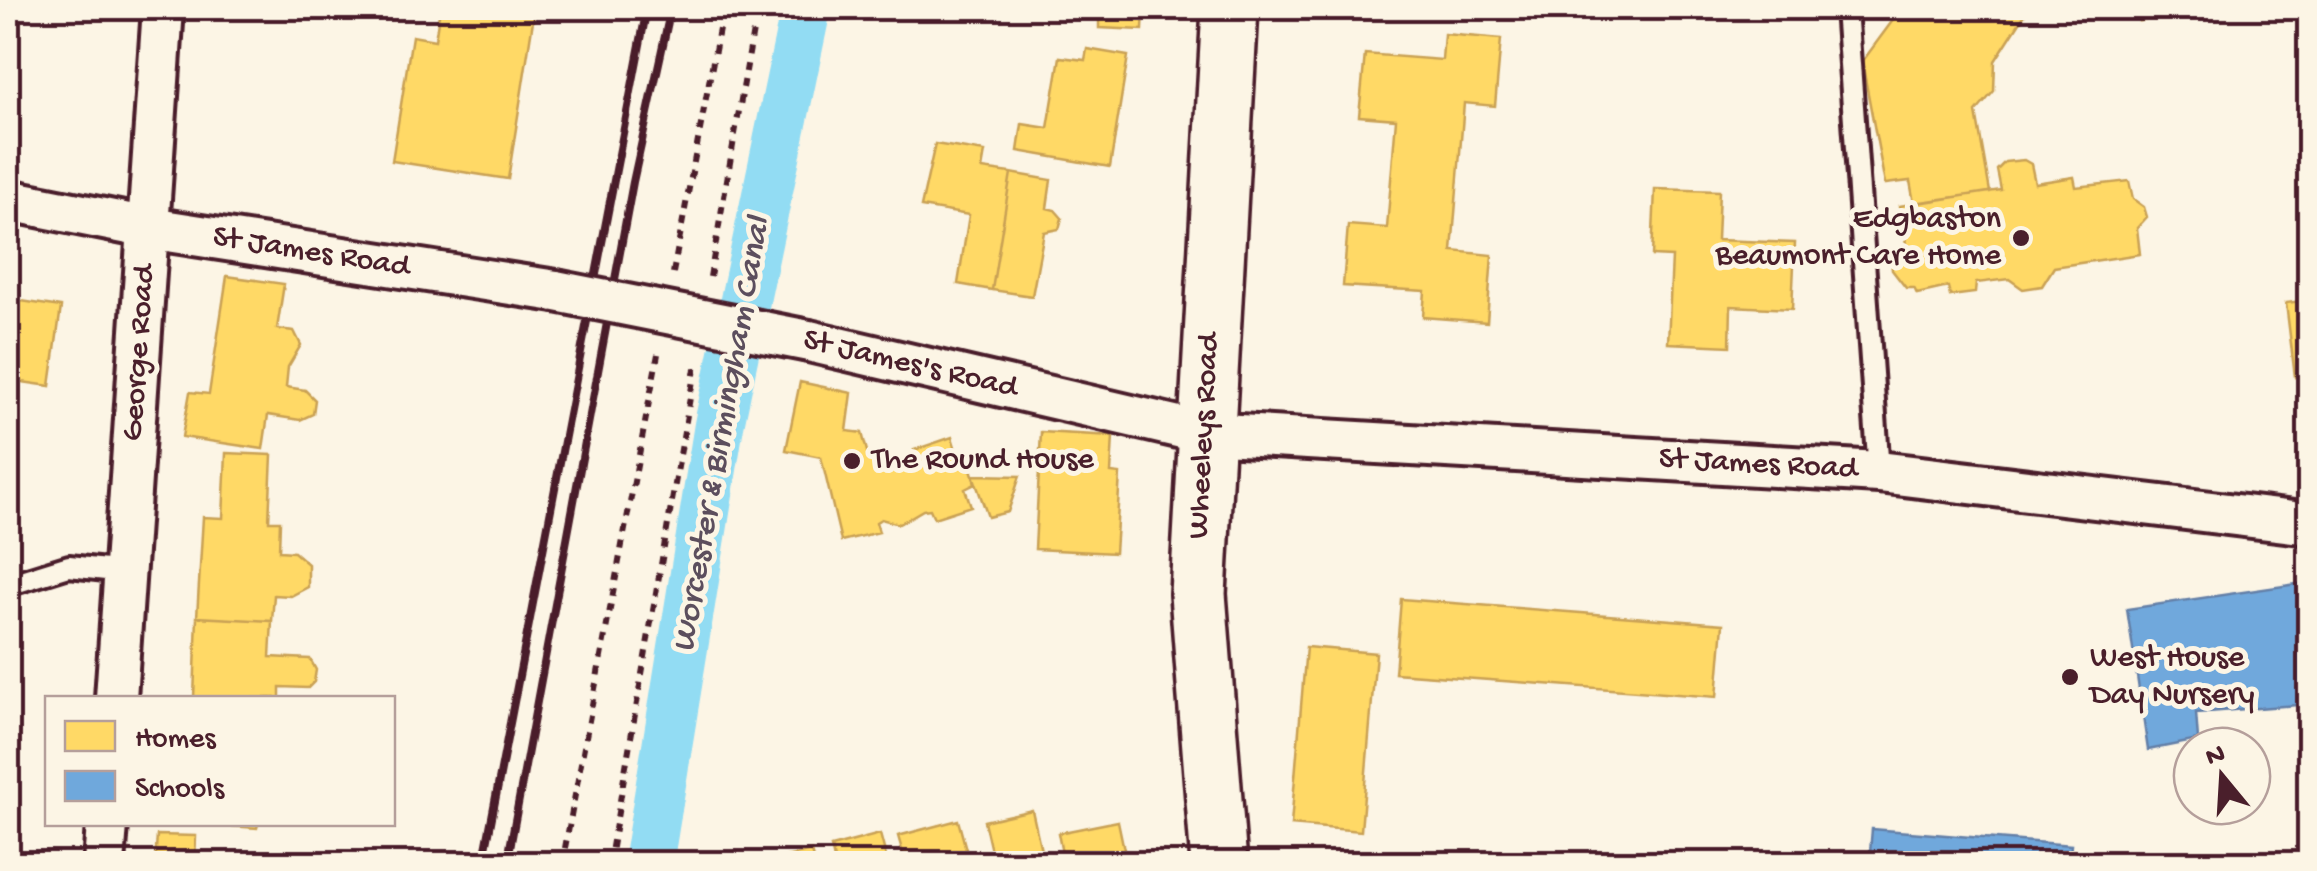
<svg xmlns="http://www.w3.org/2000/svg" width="2317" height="871" viewBox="0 0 2317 871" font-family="'Gochi Hand',sans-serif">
  <rect width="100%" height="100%" fill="#fcf5e5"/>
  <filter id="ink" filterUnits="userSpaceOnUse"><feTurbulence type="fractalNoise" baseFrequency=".01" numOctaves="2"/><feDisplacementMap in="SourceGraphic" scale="20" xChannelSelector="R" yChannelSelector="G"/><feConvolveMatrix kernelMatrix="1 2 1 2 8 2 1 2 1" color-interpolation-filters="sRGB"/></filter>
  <g filter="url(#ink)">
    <path fill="#ffd966" stroke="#c9a154" stroke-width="2.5" d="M 440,8 L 535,8 L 508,179 L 392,161 L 412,36 L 435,40 Z
      M 1099,8 L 1144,8 L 1143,30 L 1099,28 Z
      M 1902,8 L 2029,8 L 1995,61 L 1994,91 L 1976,112 L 1990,192 L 1914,203 L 1910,181 L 1885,184 L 1862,62 Z
      M 2137,8 L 2183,8 L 2183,14 L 2139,21 Z
      M 1444,34 L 1501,39 L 1495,106 L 1464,103 L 1452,251 L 1492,255 L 1487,322 L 1423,317 L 1425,291 L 1343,286 L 1348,225 L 1387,228 L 1396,119 L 1359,116 L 1365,54 L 1442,60 Z
      M 1087,49 L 1128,56 L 1110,167 L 1018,151 L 1022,124 L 1048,128 L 1060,57 L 1085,60 Z
      M 935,144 L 985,152 L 982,169 L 1011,173 L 992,290 L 958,284 L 969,215 L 921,207 Z
      M 2024,160 L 2031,164 L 2035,183 L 2074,177 L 2076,187 L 2129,181 L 2133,199 L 2144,207 L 2147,217 L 2137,228 L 2140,254 L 2054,267 L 2042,286 L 2023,289 L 2009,279 L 1976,283 L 1975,293 L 1950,296 L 1948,287 L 1917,294 L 1914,288 L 1906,288 L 1892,270 L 1891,258 L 1907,248 L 1899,206 L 2001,190 L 1997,170 L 2005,162 Z
      M 1011,173 L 1051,180 L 1047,208 L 1055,210 L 1062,218 L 1059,229 L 1044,232 L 1032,296 L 992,290 Z
      M 1655,189 L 1719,191 L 1717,240 L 1795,243 L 1792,309 L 1731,306 L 1730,346 L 1668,343 L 1672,257 L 1652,256 Z
      M 227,276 L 284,284 L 277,329 L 294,331 L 301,345 L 288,367 L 286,387 L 305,390 L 315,400 L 313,414 L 300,420 L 268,415 L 263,449 L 182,437 L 190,392 L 209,394 Z
      M 8,299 L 61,307 L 50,386 L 8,380 Z
      M 2310,300 L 2310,375 L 2295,377 L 2286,303 Z
      M 800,382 L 852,393 L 847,431 L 862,433 L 868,455 L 876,456 L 878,461 L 904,458 L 919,464 L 914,450 L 952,437 L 957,453 L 966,453 L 973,475 L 975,484 L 965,489 L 971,506 L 934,518 L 930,509 L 923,510 L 899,524 L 881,519 L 876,522 L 879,532 L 841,541 L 821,457 L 786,450 Z
      M 1041,432 L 1113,436 L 1111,473 L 1120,474 L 1115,553 L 1035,549 Z
      M 226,453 L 272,455 L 269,521 L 280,521 L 279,551 L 294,552 L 308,564 L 308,587 L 291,596 L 274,595 L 272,621 L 197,617 L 203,517 L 223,518 Z
      M 973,475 L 1020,476 L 1008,512 L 988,517 Z
      M 1401,599 L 1723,624 L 1717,697 L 1395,673 Z
      M 197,617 L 272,621 L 270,657 L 310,659 L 316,670 L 314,682 L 308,688 L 280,687 L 280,698 L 194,698 Z
      M 1306,647 L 1376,653 L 1361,831 L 1291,825 Z
      M 1032,810 L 1044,864 L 994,864 L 984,821 Z
      M 958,820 L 970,864 L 906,864 L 898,836 Z
      M 1118,821 L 1127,864 L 1064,864 L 1058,833 Z
      M 201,824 L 258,824 L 257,828 Z
      M 880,834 L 888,864 L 835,864 L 831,847 Z
      M 157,835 L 196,836 L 195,864 L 155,864 Z
      M 811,851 L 814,864 L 766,864 L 765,862 Z"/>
    <path fill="#6fa8dc" stroke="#647fa7" stroke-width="2.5" d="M 2304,583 L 2310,623 L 2310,704 L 2196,713 L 2198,740 L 2148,750 L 2127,609 Z
      M 1872,829 L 2071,845 L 2069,864 L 1869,864 Z"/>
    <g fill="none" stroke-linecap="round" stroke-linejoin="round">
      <path stroke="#92dcf3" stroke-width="50" d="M 648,864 L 719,425 L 806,8"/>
      <defs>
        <path id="lane" d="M 1846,8 L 1879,472
          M 8,585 L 69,566 L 125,572"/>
        <path id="street" d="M 8,200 L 149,228 L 556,291
          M 809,341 L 1204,433 L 1879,472 L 2310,524
          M 116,698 L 163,8
          M 104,864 L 107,824"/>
        <path id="secondary" d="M 1219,864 L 1198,594 L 1230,8"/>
      </defs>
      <use href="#lane" stroke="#4a1f2b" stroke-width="28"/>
      <use href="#street" stroke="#4a1f2b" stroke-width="48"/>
      <use href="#secondary" stroke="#4a1f2b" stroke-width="62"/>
      <path stroke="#4a1f2b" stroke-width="6" stroke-dasharray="8 8" stroke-linecap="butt" d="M 673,273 L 723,8
        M 710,277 L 757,8
        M 562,864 L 658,354
        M 609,864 L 696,363"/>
      <use href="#lane" stroke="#fcf5e5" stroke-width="20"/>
      <use href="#street" stroke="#fcf5e5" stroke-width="40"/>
      <use href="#secondary" stroke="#fcf5e5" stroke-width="55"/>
      <path stroke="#4a1f2b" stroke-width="8" d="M 483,864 L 647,8
        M 507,864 L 633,182 L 671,8"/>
      <defs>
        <path id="street-bridge" d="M 556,291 L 809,341"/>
      </defs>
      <use href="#street-bridge" stroke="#4a1f2b" stroke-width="48" stroke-linecap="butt"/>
      <use href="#street-bridge" stroke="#fcf5e5" stroke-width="40"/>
    </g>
  </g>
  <g fill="#4a1f2b" stroke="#fcf5e5" stroke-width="4">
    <circle cx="2021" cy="238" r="10"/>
    <circle cx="852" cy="461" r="10"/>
    <circle cx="2070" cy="677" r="10"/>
  </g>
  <g text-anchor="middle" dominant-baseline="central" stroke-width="10" stroke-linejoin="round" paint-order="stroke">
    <g font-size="32" fill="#4a1f2b" stroke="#fcf5e5" text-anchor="start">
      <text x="2001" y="220" text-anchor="end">Edgbaston<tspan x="2001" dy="37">Beaumont Care Home</tspan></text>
      <text x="872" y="461">The Round House</text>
      <text x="2090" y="659">West House<tspan x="2090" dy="37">Day Nursery</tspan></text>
    </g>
    <g font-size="32" fill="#4a1f2b" stroke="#fcf5e5">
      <text transform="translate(311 253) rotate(9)">St James Road</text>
      <text transform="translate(140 353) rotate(-86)">George Road</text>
      <text transform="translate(910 365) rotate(13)">St James's Road</text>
      <text transform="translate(1205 436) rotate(-87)">Wheeleys Road</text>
      <text transform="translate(1758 465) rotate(3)">St James Road</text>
    </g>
    <g font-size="35" font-style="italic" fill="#5c4e5d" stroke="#fcf5e5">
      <text transform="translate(723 435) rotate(-80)">Worcester &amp; Birmingham Canal</text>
    </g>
  </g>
  <rect width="2317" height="871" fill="none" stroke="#fcf5e5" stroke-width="40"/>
  <rect x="20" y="20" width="2277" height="831" fill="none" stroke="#4a1f2b" stroke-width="4" filter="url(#ink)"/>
  <rect x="45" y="696" width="350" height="130" fill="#fcf5e5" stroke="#b59f9b" stroke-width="2.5"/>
  <rect x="65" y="721" width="50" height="30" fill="#ffd966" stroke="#b59f9b" stroke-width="2.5"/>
  <text x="135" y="746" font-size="30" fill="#4a1f2b">Homes</text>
  <rect x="65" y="771" width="50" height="30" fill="#6fa8dc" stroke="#b59f9b" stroke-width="2.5"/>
  <text x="135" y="796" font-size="30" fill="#4a1f2b">Schools</text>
  <g transform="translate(2222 776) rotate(342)"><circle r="48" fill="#fcf5e5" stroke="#b59f9b" stroke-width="2.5"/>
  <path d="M0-8L18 38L0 25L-18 38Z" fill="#4a1f2b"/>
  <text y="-15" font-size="28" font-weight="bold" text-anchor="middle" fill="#4a1f2b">N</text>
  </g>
</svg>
